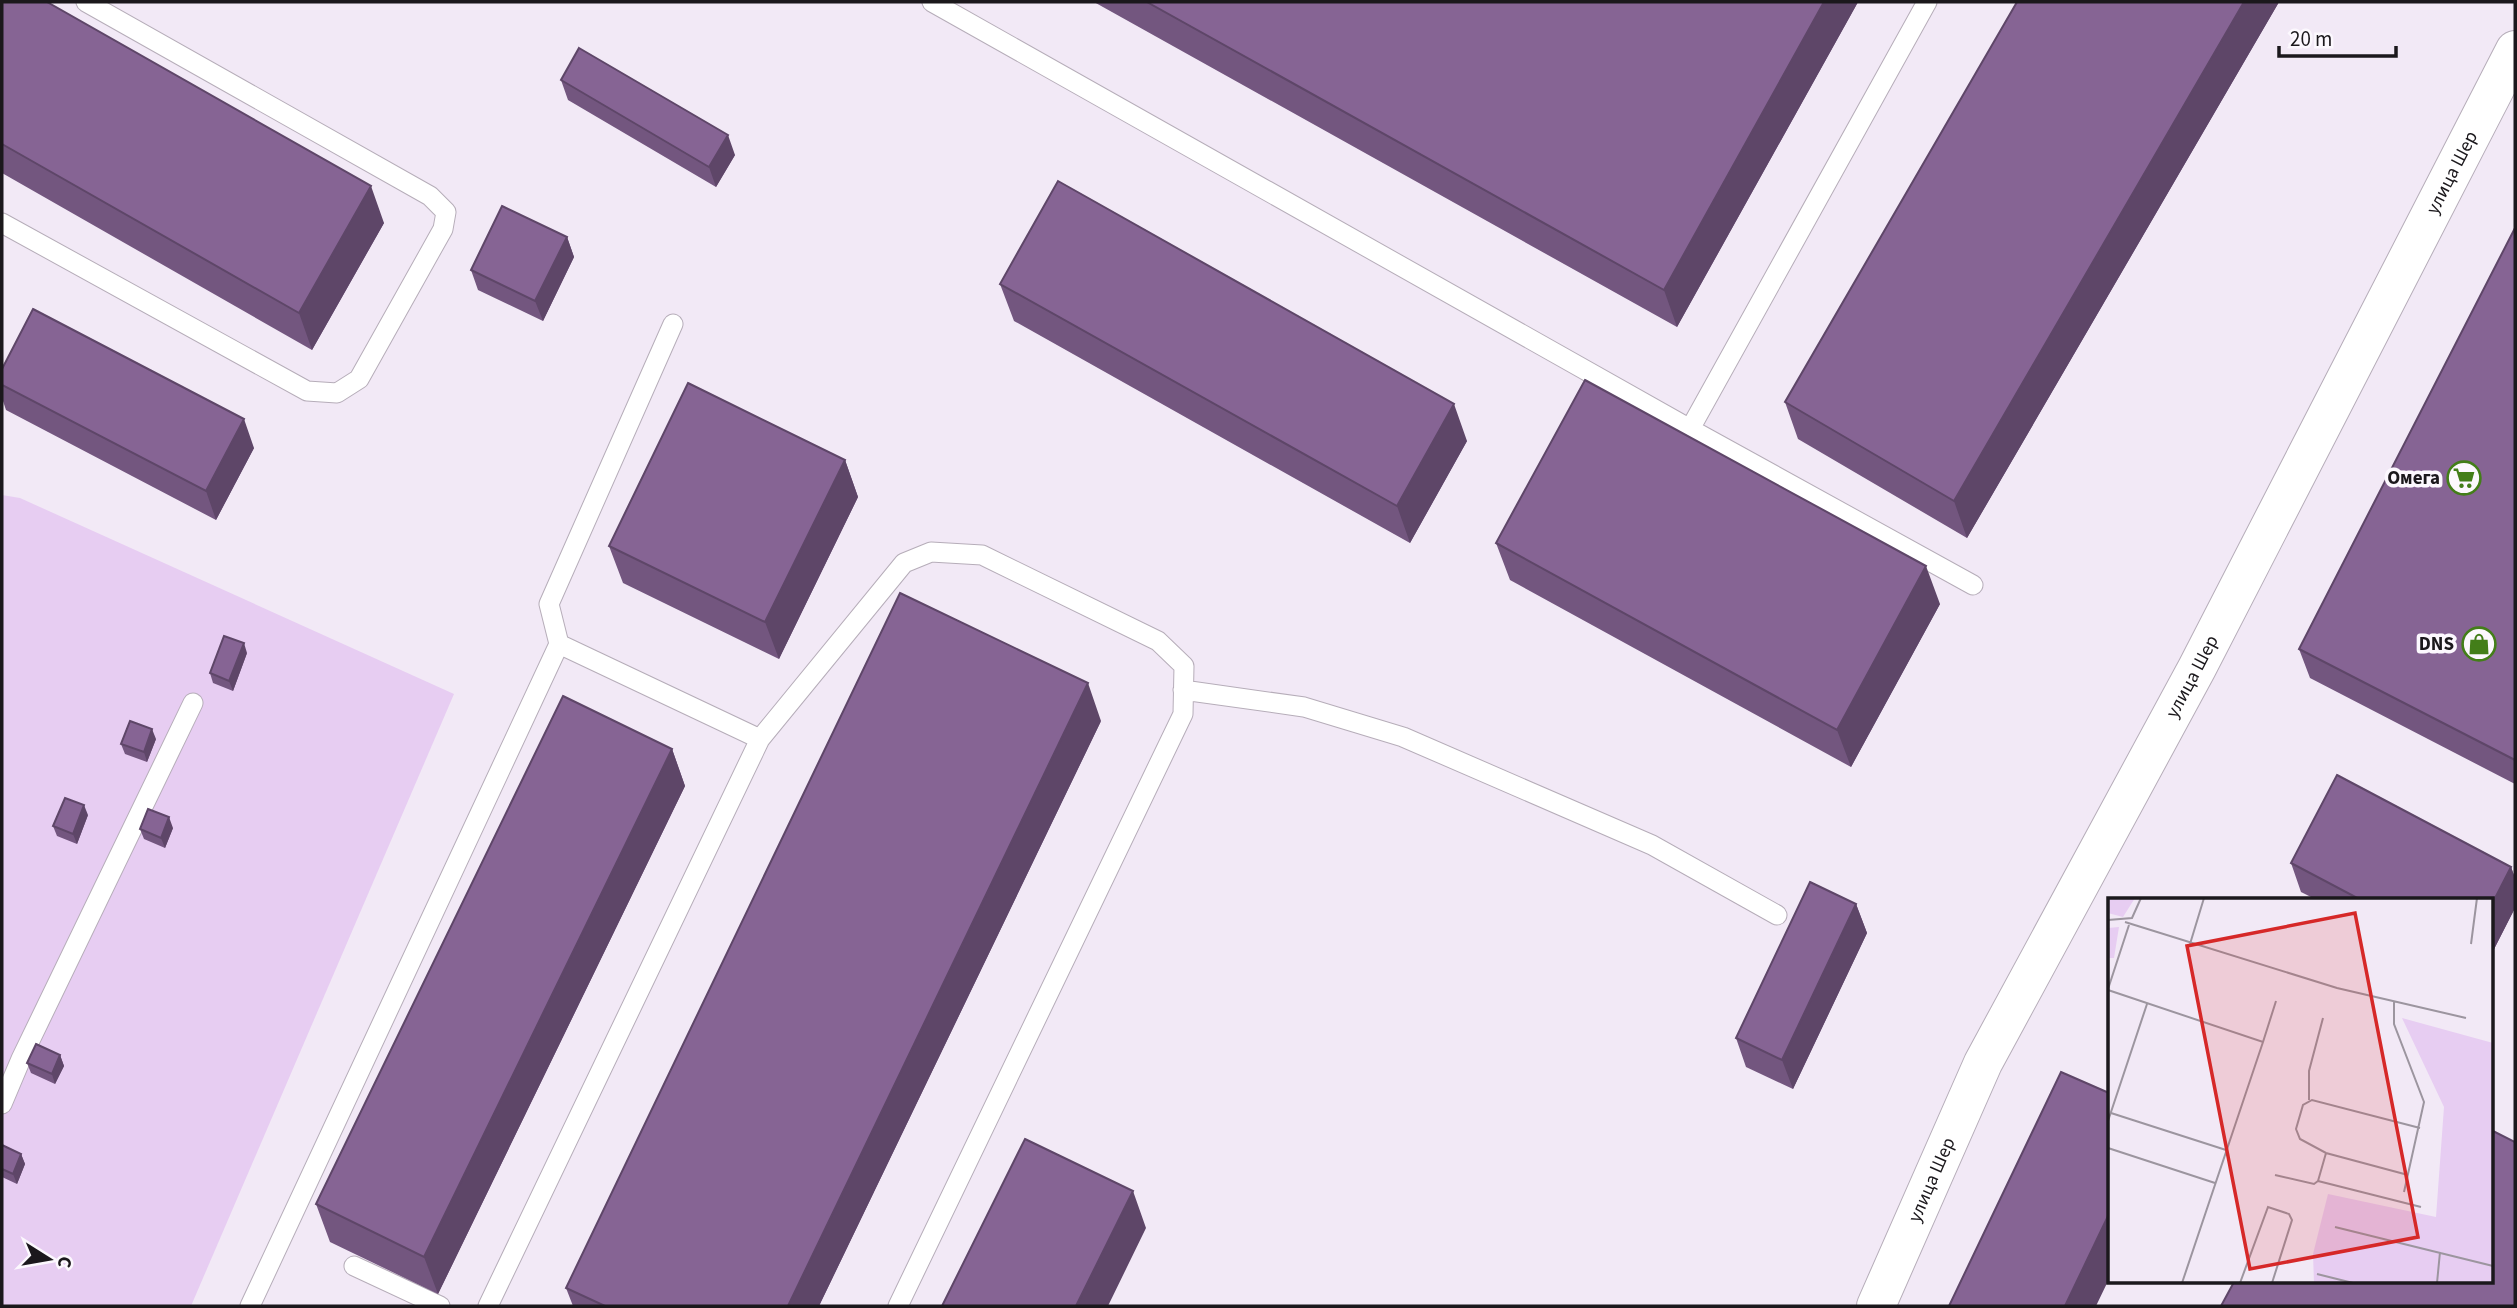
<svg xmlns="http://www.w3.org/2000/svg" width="2517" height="1308" viewBox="0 0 2517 1308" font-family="'Source Sans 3',sans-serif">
  <rect width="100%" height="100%" fill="#f2e9f6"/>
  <path fill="#e7cdf2" d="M 2,495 L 20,498 L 454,694 L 191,1306 L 2,1306 Z"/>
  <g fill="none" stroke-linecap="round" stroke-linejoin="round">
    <defs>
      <path id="lane" d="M 932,2 L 1690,429
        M 1927,2 L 1690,429 L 1973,585
        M 2,223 L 307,391 L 337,393 L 359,379 L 443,229 L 446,212 L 430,196 L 86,2
        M 673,324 L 549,604 L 559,644 L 760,739
        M 1183,690 L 1304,707 L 1403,737 L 1652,845 L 1777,915
        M 2,1104 L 21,1059 L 193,703
        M 354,1266 L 440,1306
        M 250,1306 L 559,644
        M 488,1306 L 760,739 L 904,563 L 931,552 L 982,555 L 1158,641 L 1184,666 L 1183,714 L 898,1306"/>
      <g id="street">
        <path id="s1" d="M 1876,1306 L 1983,1063 L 2197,668 L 2515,50"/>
      </g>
    </defs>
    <use href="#lane" stroke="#b6adb9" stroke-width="21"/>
    <use href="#street" stroke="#b6adb9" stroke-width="40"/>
    <use href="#lane" stroke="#fff" stroke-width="19"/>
    <use href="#street" stroke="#fff" stroke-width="38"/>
  </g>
  <path fill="#73567f" d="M 2,2 L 384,223 L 312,350 L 2,173 Z
    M 1094,2 L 1858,2 L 1677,327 Z
    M 2017,2 L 2279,2 L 1967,538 L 1798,439 L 1785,402 Z
    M 561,80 L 735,155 L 716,187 L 568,100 Z
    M 2515,228 L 2515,784 L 2310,678 L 2299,649 Z
    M 567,237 L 574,257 L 543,321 L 478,290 L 471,270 Z
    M 1000,284 L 1467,441 L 1410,543 L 1014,321 Z
    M 2,369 L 254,448 L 216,520 L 6,410 L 2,398 Z
    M 845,460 L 858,497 L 779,659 L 623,583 L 609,546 Z
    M 1496,543 L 1940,604 L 1851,767 L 1510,580 Z
    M 247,653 L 233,691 L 213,683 L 210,673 Z
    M 1101,721 L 819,1306 L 573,1306 L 566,1288 Z
    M 156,739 L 147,762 L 125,754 L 121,744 Z
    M 672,749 L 685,786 L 438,1294 L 330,1242 L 316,1204 Z
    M 88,815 L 77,844 L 57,836 L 53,826 Z
    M 173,828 L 165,848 L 144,839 L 140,829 Z
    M 2291,863 L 2511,867 L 2515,878 L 2515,908 L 2491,955 L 2491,900 L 2317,900 L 2301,892 Z
    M 1856,904 L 1867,933 L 1793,1089 L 1746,1067 L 1736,1038 Z
    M 60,1055 L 64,1066 L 55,1084 L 31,1073 L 27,1063 Z
    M 2,1145 L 21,1154 L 25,1164 L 17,1184 L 2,1177 Z"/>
  <path fill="#5e4668" d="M 1824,2 L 1858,2 L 1677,327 L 1664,290 Z
    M 2244,2 L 2279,2 L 1967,538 L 1954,501 Z
    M 728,135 L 735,155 L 716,187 L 709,167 Z
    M 371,186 L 384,223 L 312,350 L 299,313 Z
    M 567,237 L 574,257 L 543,321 L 535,301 Z
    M 1454,404 L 1467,441 L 1410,543 L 1397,506 Z
    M 244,419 L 254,448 L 216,520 L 206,491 Z
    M 845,460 L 858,497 L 779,659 L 765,622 Z
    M 1926,566 L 1940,604 L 1851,767 L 1837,730 Z
    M 244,643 L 247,653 L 233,691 L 229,681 Z
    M 1088,683 L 1101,721 L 819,1306 L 788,1306 Z
    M 152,729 L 156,739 L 147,762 L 144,752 Z
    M 672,749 L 685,786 L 438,1294 L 424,1257 Z
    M 84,805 L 88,815 L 77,844 L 73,834 Z
    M 169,817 L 173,828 L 165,848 L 161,838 Z
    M 2511,867 L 2515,878 L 2515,908 L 2491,955 L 2491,906 Z
    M 1856,904 L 1867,933 L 1793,1089 L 1782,1060 Z
    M 60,1055 L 64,1066 L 55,1084 L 52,1074 Z
    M 21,1154 L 25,1164 L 17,1184 L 13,1174 Z
    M 1133,1191 L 1146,1228 L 1108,1306 L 1076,1306 Z
    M 2109,1214 L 2109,1279 L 2096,1306 L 2065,1306 Z"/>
  <path fill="#866494" stroke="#5e4668" stroke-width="2" d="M 2,2 L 47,2 L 371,186 L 299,313 L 2,144 Z
    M 1147,2 L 1824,2 L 1664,290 Z
    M 2017,2 L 2244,2 L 1954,501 L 1785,402 Z
    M 579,48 L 728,135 L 709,167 L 561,80 Z
    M 1058,181 L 1454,404 L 1397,506 L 1000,284 Z
    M 502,206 L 567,237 L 535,301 L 471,270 Z
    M 2515,228 L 2515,760 L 2299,649 Z
    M 33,309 L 244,419 L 206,491 L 2,385 L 2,369 Z
    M 1585,380 L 1926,566 L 1837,730 L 1496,543 Z
    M 688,383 L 845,460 L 765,622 L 609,546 Z
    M 900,593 L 1088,683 L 788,1306 L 605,1306 L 566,1288 Z
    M 224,636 L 244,643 L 229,681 L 210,673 Z
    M 563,696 L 672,749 L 424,1257 L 316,1204 Z
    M 130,721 L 152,729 L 144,752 L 121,744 Z
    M 2337,775 L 2511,867 L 2491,906 L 2491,900 L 2361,900 L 2291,863 Z
    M 65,798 L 84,805 L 73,834 L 53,826 Z
    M 148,809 L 169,817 L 161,838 L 140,829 Z
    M 1810,882 L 1856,904 L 1782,1060 L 1736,1038 Z
    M 36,1044 L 60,1055 L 52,1074 L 27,1063 Z
    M 2061,1072 L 2109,1093 L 2109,1214 L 2065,1306 L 1949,1306 Z
    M 2491,1130 L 2515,1142 L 2515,1306 L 2221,1306 L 2234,1282 L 2491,1282 Z
    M 1025,1139 L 1133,1191 L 1076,1306 L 942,1306 Z
    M 2,1145 L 21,1154 L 13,1174 L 2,1169 Z"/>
  <defs>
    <symbol id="supermarket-ring" viewBox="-11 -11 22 22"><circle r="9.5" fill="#fcf8fe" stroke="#437e19" stroke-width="1.5"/><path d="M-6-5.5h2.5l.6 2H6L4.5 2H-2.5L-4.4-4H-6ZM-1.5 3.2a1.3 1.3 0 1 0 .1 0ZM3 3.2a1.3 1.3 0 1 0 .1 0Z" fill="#437e19"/></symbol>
    <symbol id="shop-ring" viewBox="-11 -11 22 22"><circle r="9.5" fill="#fcf8fe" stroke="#437e19" stroke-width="1.5"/><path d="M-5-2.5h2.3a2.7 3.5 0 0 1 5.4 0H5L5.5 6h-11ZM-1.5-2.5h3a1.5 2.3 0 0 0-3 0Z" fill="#437e19"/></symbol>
  </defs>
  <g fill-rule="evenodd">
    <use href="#supermarket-ring" x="2445" y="459" width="38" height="38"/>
    <use href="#shop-ring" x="2460" y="625" width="38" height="38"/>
  </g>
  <g text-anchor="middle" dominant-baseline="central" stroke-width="7" stroke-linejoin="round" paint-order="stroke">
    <g font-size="19" fill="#1b181c" stroke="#fcf8fe">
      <text stroke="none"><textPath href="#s1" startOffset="1272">улица Шер</textPath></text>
      <text stroke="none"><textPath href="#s1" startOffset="705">улица Шер</textPath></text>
      <text stroke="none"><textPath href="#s1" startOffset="138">улица Шер</textPath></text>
    </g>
    <g font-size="19" font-weight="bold" fill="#1b181c" stroke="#fcf8fe" text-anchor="end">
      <text x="2440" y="478">Омега</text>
      <text x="2454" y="644">DNS</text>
    </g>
  </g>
  <g transform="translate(2108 898)">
    <rect width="385" height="385" fill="#f2e9f6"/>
    <path d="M 0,0 L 27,0 L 15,19 L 0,15 ZM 11,29 L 6,60 L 0,60 L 0,30 ZM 294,120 L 385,145 L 385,385 L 206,385 L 205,356 L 220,296 L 328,319 L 336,209 Z" fill="#e7cdf2"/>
    <path fill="none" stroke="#9c959f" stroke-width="2" d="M 0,22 L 24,20 L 33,0M 17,24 L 229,90 L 358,120M 82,46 L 96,0M 363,46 L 369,0M 0,91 L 21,27M 0,92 L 155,144 L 168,103M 286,103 L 286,126 L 316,204 L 296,294M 201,202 L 201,173 L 215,120M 3,215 L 118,252M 0,223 L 39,106M 0,250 L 107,285M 167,277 L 206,286 L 210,283 L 218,255M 300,277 L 218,255 L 192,241 L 188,231 L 195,207 L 204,202 L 312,230M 210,283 L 313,309M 227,329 L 385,368M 209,376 L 245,385M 74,385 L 155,144M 132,385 L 160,309 L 181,316 L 184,322 L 164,385M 329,385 L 332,354"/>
    <path fill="#d62828" fill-opacity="0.15" stroke="#d62828" stroke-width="3.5" d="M 247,15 L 310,339 L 142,371 L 79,48 Z"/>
    <rect width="385" height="385" fill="none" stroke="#1b181c" stroke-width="3.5"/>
  </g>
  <rect width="2517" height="1308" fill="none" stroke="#1b181c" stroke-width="7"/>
  <g transform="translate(49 1259) rotate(101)" stroke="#fcf8fe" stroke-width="5" paint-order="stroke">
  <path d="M0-5L12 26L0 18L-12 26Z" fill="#1b181c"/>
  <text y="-10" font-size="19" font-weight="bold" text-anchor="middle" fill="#1b181c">С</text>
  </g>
  <path d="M2279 46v10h117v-10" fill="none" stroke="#1b181c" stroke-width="3.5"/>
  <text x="2290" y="46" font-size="21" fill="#1b181c" stroke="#fcf8fe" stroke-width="5" paint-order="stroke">20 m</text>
</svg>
